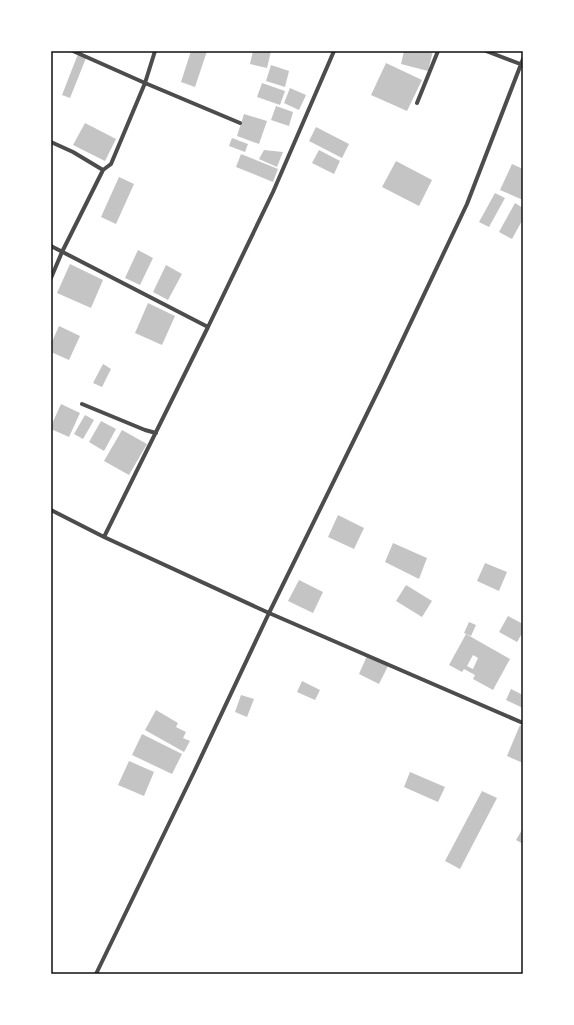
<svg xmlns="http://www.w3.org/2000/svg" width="574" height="1025" viewBox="0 0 574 1025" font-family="'Noto Sans',sans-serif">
  <rect width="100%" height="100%" fill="#fff"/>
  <path fill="#c4c4c4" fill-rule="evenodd" d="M 191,51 L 207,51 L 195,87 L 181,82 Z
    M 253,51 L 271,51 L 267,68 L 250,64 Z
    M 404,51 L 433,51 L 428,71 L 401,64 Z
    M 78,54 L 86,58 L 70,98 L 62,95 Z
    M 386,63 L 422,80 L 407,111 L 371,95 Z
    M 271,65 L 289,71 L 285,87 L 266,81 Z
    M 262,83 L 285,91 L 280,105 L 257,97 Z
    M 290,88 L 306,95 L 299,110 L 284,103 Z
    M 276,106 L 293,112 L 289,126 L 271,120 Z
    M 244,114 L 267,121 L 259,144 L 237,136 Z
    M 85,123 L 116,139 L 105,161 L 73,145 Z
    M 316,127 L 349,144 L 342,158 L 309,141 Z
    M 232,138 L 248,144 L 245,152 L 229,146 Z
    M 264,150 L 283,152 L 277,167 L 259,159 Z
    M 319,150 L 340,161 L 334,174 L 312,163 Z
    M 241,154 L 278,169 L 273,182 L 236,167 Z
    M 396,161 L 432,180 L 419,206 L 382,187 Z
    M 512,164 L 523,169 L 523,200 L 500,190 Z
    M 119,177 L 134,184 L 116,224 L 101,217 Z
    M 495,193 L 505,198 L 489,227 L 479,222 Z
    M 515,203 L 523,208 L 523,219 L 512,239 L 499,232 Z
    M 138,250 L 153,258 L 140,285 L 125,278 Z
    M 70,264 L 103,280 L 91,308 L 57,293 Z
    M 166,265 L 182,274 L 168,300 L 153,292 Z
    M 148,303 L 175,316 L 162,345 L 135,333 Z
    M 59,326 L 80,336 L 69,360 L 51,352 L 51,344 Z
    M 103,364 L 111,369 L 102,387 L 93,383 Z
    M 61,404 L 80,413 L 69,437 L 51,429 L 51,426 Z
    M 85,415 L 94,420 L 83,439 L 74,434 Z
    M 101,421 L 116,429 L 104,451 L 89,442 Z
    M 122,430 L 147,444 L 129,475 L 104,461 Z
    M 338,515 L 364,528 L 354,549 L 328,537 Z
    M 393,543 L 427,558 L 419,579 L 385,562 Z
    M 485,563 L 507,572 L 499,591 L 477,581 Z
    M 299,580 L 323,592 L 313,613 L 288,601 Z
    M 406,585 L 432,601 L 422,617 L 396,601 Z
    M 508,616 L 523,624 L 523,632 L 517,642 L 499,632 Z
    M 469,622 L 476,625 L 471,636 L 464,633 Z
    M 466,634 L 510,659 L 493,690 L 473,679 L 475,675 L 464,669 L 462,672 L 449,665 ZM 473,655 L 478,658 L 473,669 L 467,666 Z
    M 367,656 L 388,666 L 379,684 L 359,674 Z
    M 302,681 L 320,690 L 315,700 L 297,692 Z
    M 511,689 L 523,695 L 523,708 L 506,700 Z
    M 241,695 L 254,699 L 247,717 L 235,712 Z
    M 156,710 L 178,723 L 176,727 L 186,732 L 183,738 L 190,741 L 184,752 L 145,730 Z
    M 520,725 L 523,727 L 523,763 L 507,756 Z
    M 142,734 L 182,754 L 172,774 L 132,755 Z
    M 129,761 L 154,772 L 144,796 L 118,785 Z
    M 410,772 L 445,787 L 438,802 L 404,787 Z
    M 482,791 L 497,798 L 460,869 L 445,861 Z
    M 523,828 L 523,844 L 516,840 Z"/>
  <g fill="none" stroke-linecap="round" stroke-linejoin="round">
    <path stroke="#4c4c4c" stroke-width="4" d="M 73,51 L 145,83 L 240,123
      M 486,51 L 523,65
      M 417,103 L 438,51
      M 51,142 L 73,152 L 103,170
      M 51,246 L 208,327 L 104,537 L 269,613 L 382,383 L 467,204 L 523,59
      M 51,278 L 62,252 L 103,170 L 111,164 L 145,83 L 155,51
      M 208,327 L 273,192 L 334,51
      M 82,404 L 145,430 L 156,433
      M 51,510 L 104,537
      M 96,974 L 194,772 L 269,613 L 523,723"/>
  </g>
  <rect width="574" height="1025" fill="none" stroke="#ffffff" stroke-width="104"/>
  <rect x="52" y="52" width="470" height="921" fill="none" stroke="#111" stroke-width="1.5"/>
</svg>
